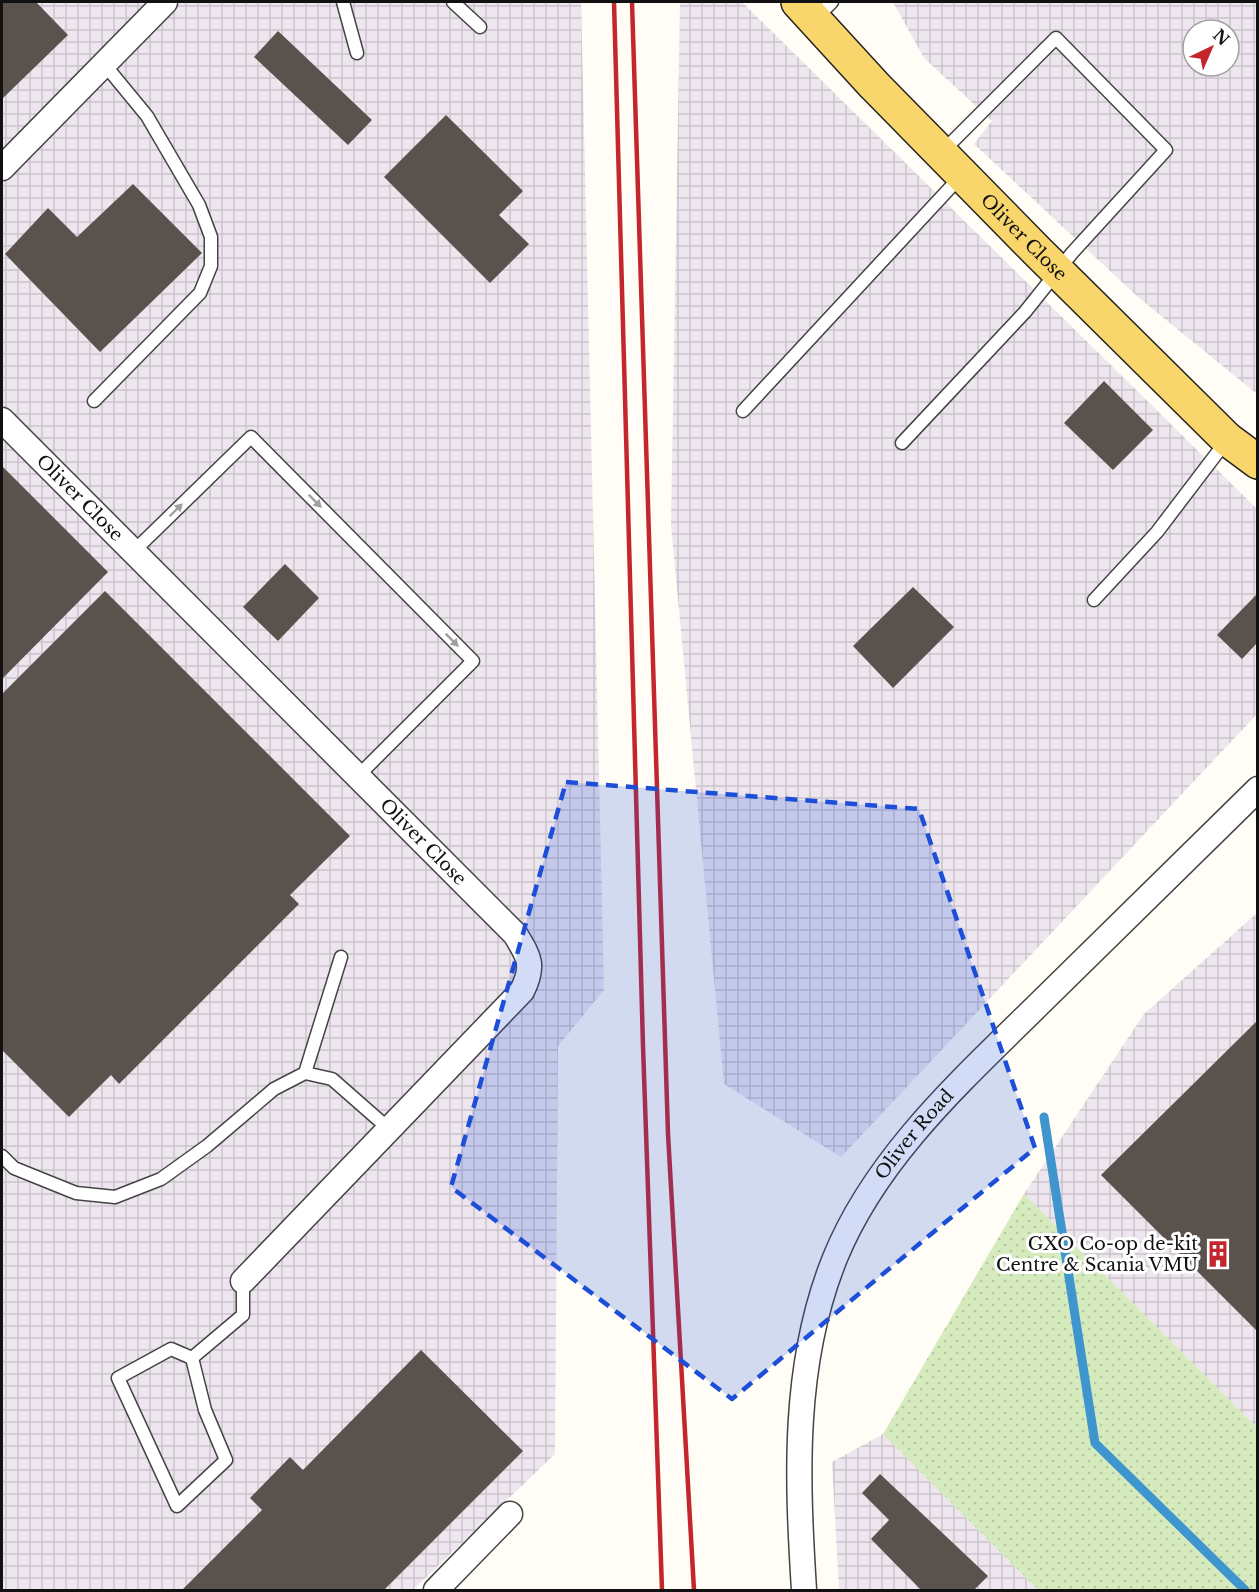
<svg xmlns="http://www.w3.org/2000/svg" width="1259" height="1592" viewBox="0 0 1259 1592" font-family="'Libre Baskerville',serif">
  <defs>
    <pattern id="industrial-grid" width="8" height="8" patternUnits="userSpaceOnUse" patternTransform="scale(1.5)"><rect width="8" height="8" fill="#eee6ef"/><path d="M0 4h8M4 0v8" fill="none" stroke="#cbc4cc"/></pattern>
    <pattern id="grass-dots" width="8" height="8" patternUnits="userSpaceOnUse" patternTransform="scale(1.5)"><rect width="8" height="8" fill="#d5ebbd"/><path d="M2 2h.1M6 6h.1" fill="none" stroke="#b6c8a1" stroke-width="1.8" stroke-linecap="round"/></pattern>
  </defs>
  <rect width="100%" height="100%" fill="#fffdf5"/>
  <path fill="url(#industrial-grid)" fill-rule="evenodd" d="M 2,2 L 581,2 L 604,990 L 558,1046 L 555,1454 L 413,1590 L 2,1590 Z
    M 680,2 L 742,2 L 1257,509 L 1257,714 L 841,1157 L 724,1084 L 671,526 Z
    M 893,2 L 1257,2 L 1257,394 L 1138,297 L 974,144 L 992,121 L 924,58 ZM 1193,30 L 1229,30 L 1229,66 L 1193,66 Z
    M 1257,913 L 1257,1428 L 1024,1194 L 1144,1014 Z
    M 883,1434 L 1038,1590 L 839,1590 L 832,1462 Z"/>
  <path fill="url(#grass-dots)" d="M 1024,1194 L 1257,1428 L 1257,1590 L 1038,1590 L 883,1434 Z"/>
  <g fill="none" stroke-linecap="round" stroke-linejoin="round">
    <path stroke="#3f96cf" stroke-width="9" d="M 1044,1117 L 1095,1443 L 1245,1590"/>
  </g>
  <path fill="#5a524d" d="M 2,2 L 36,2 L 68,35 L 2,99 Z
    M 278,31 L 372,120 L 348,145 L 254,57 Z
    M 446,115 L 523,191 L 499,215 L 529,244 L 490,283 L 384,177 Z
    M 133,184 L 202,253 L 100,352 L 5,254 L 48,208 L 77,237 Z
    M 1104,381 L 1153,430 L 1113,470 L 1064,423 Z
    M 2,466 L 108,572 L 2,679 Z
    M 285,564 L 319,598 L 278,641 L 243,607 Z
    M 913,587 L 954,627 L 893,688 L 853,646 Z
    M 105,591 L 350,836 L 290,895 L 299,904 L 119,1084 L 111,1075 L 69,1117 L 2,1050 L 2,694 Z
    M 1258,593 L 1258,642 L 1242,659 L 1217,635 Z
    M 1258,1020 L 1258,1332 L 1101,1175 Z
    M 421,1350 L 523,1451 L 384,1590 L 182,1590 L 262,1510 L 250,1498 L 290,1457 L 303,1470 Z
    M 880,1474 L 988,1576 L 974,1590 L 921,1590 L 871,1539 L 889,1520 L 862,1493 Z"/>
  <g fill="none" stroke-linecap="round" stroke-linejoin="round">
    <defs>
      <path id="lane" d="M 343,2 L 357,53
        M 453,2 L 480,27
        M 814,20 L 832,2
        M 94,401 L 200,293 L 211,266 L 211,237 L 199,205 L 147,116 L 105,65
        M 743,411 L 961,176
        M 902,443 L 1025,312 L 1072,253 L 1166,150 L 1056,38 L 942,152
        M 134,551 L 251,437 L 473,661 L 358,776
        M 1094,600 L 1157,532 L 1227,440
        M 305,1073 L 341,957
        M 2,1156 L 14,1168 L 76,1193 L 115,1197 L 161,1179 L 207,1146 L 274,1089 L 305,1073 L 332,1079 L 389,1129
        M 171,1349 L 192,1358 L 205,1410 L 226,1460 L 177,1506 L 118,1378 Z
        M 192,1358 L 243,1315 L 243,1281"/>
      <g id="street">
        <path d="M 2,168 L 165,2"/>
        <path id="s1" d="M 2,420 L 515,934 C 529,957 535,965 522,991 L 243,1281"/>
        <path d="M 436,1590 L 510,1514"/>
        <path id="s2" d="M 804,1590 C 797,1479 792,1364 835,1258 C 876,1157 962,1080 1038,1005 C 1111,933 1184,861 1258,789"/>
      </g>
      <g id="primary">
        <path id="s3" d="M 798,2 L 874,85 L 1038,252 L 1227,439 L 1258,462"/>
      </g>
    </defs>
    <use href="#lane" stroke="#444" stroke-width="15"/>
    <use href="#street" stroke="#444" stroke-width="27"/>
    <use href="#primary" stroke="#222" stroke-width="36"/>
    <use href="#lane" stroke="#fff" stroke-width="12"/>
    <use href="#street" stroke="#fff" stroke-width="24"/>
    <use href="#primary" stroke="#f9d66b" stroke-width="33"/>
    <path stroke="#c4262e" stroke-width="4.5" d="M 614,2 L 643,1046 L 662,1590
      M 632,2 L 668,1134 L 694,1590"/>
  </g>
  <defs><path id="oneway-solid" d="M-6-.8H1V-3.2L6.5 0L1 3.2V.8H-6Z" transform="scale(1.5)"/></defs>
  <g fill="#a0a0a0">
    <use href="#oneway-solid" transform="translate(315 501) rotate(45)"/>
    <use href="#oneway-solid" transform="translate(176 510) rotate(-44)"/>
    <use href="#oneway-solid" transform="translate(452 640) rotate(45)"/>
  </g>
  <path fill="#1d4ed8" fill-opacity="0.2" stroke="#1d4ed8" stroke-width="4.5" stroke-dasharray="12 8" stroke-linejoin="round" d="M 566,782 L 919,809 L 1035,1148 L 732,1399 L 451,1187 Z"/>
  <defs>
    <symbol id="building-bare" viewBox="-9 -9 18 18"><path d="M-4-6H4V6H1V3H-1V6H-4ZM-2.5-4.3h1.7v1.8h-1.7ZM.8-4.3h1.7v1.8H.8ZM-2.5-1h1.7V.8h-1.7ZM.8-1h1.7V.8H.8Z" fill="#c4262e" stroke="#fff" stroke-width="2.5" paint-order="stroke"/></symbol>
  </defs>
  <g fill-rule="evenodd">
    <use href="#building-bare" x="1199" y="1235" width="38" height="38"/>
  </g>
  <g text-anchor="middle" dominant-baseline="central" stroke-width="6" stroke-linejoin="round" paint-order="stroke">
    <g font-size="18" fill="#111" stroke="#fff">
      <text stroke="none"><textPath href="#s3" startOffset="326">Oliver Close</textPath></text>
      <text stroke="none"><textPath href="#s1" startOffset="110">Oliver Close</textPath></text>
      <text stroke="none"><textPath href="#s1" startOffset="596">Oliver Close</textPath></text>
      <text stroke="none"><textPath href="#s2" startOffset="484">Oliver Road</textPath></text>
    </g>
    <g font-size="18" fill="#111" stroke="#fff" text-anchor="end">
      <text x="1198" y="1244">GXO Co-op de-kit<tspan x="1198" dy="21">Centre &amp; Scania VMU</tspan></text>
    </g>
  </g>
  <rect width="1259" height="1592" fill="none" stroke="#111111" stroke-width="6"/>
  <g transform="translate(1211 48) rotate(44)"><circle r="28" fill="#ffffff" stroke="#a0a0a0" stroke-width="1.5"/>
  <path d="M0-4.5L10 22L0 15L-10 22Z" fill="#c4262e"/>
  <text y="-9" font-size="16" font-weight="bold" text-anchor="middle" fill="#111111">N</text>
  </g>
</svg>
